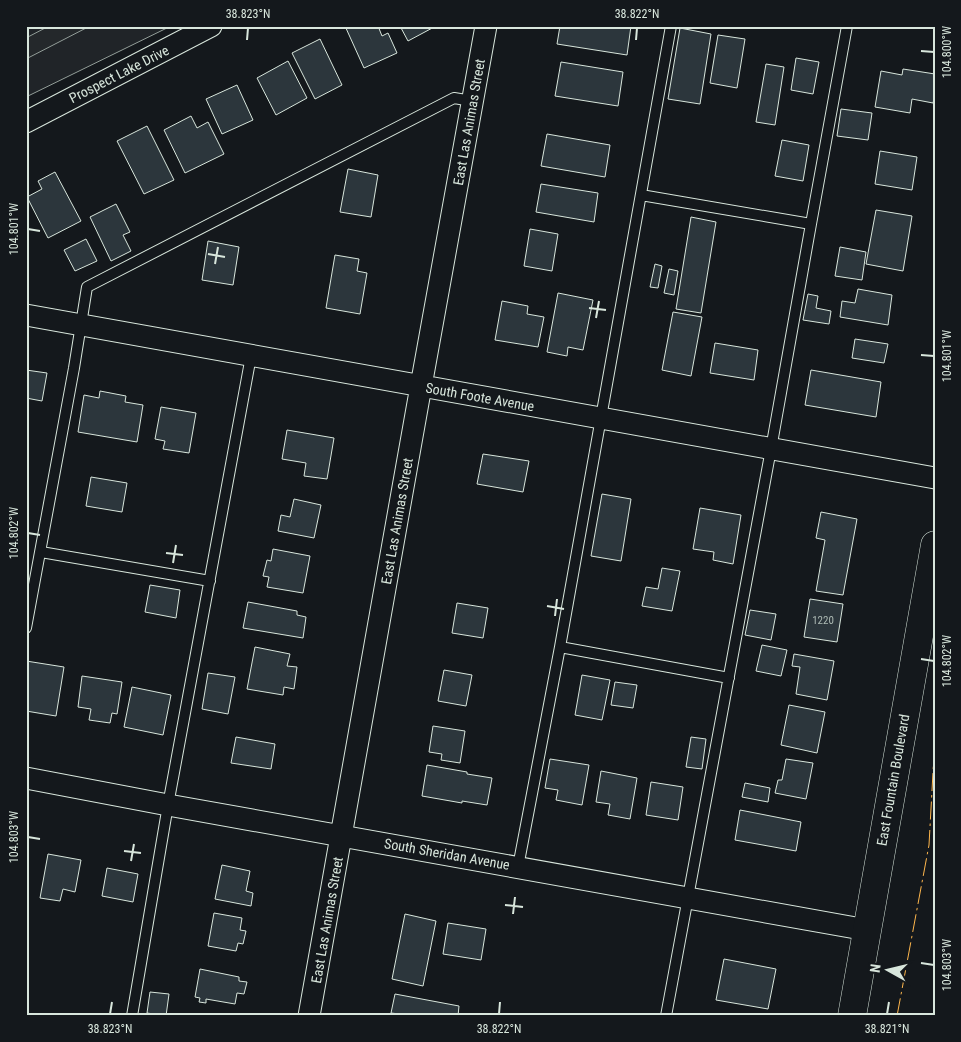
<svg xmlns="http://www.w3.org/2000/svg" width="961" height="1042" viewBox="0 0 961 1042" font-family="'Roboto Condensed',sans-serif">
  <rect width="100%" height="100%" fill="#14181c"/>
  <path fill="#202428" stroke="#939e99" d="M 26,26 L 171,26 L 26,97 Z"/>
  <path fill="#24282b" stroke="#939e99" d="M 49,26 L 90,26 L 26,59 L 26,38 Z"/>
  <path fill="#2c363c" stroke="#d8e6dc" d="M 345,26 L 378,26 L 382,36 L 388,33 L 397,53 L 364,68 Z
    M 400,26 L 436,26 L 408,41 Z
    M 560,26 L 631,26 L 627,55 L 557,44 Z
    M 680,28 L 711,34 L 700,104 L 668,99 Z
    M 718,35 L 745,39 L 737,88 L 710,83 Z
    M 320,39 L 342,85 L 315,99 L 292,53 Z
    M 796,58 L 819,62 L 813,94 L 791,90 Z
    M 288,61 L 307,98 L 276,115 L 257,78 Z
    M 561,62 L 623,72 L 618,106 L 555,96 Z
    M 766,64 L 784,67 L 775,125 L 756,122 Z
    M 903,69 L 935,74 L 935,95 L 933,103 L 912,99 L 910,113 L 875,107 L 881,71 L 902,75 Z
    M 237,85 L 253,120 L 222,134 L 206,99 Z
    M 841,109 L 872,113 L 868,140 L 837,136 Z
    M 191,116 L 197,128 L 208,122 L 224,154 L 185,173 L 164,130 Z
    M 147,126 L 174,180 L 144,194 L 117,141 Z
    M 547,134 L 610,145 L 605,177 L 541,166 Z
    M 782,140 L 809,145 L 803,181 L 775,176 Z
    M 880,151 L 917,157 L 912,190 L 875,184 Z
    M 348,169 L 378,175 L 371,217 L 340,212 Z
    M 55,172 L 81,221 L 48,238 L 27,197 L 42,189 L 38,181 Z
    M 541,184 L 598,193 L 594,222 L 536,212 Z
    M 116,204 L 130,232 L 123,235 L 131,251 L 111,261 L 90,217 Z
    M 876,210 L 912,216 L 903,271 L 866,264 Z
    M 691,217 L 716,222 L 701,313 L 676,309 Z
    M 530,229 L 558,234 L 552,271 L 524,266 Z
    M 86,239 L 97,261 L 75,271 L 64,250 Z
    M 208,241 L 239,247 L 233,285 L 202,280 Z
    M 840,247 L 866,252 L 862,280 L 835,276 Z
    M 335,255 L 359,259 L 357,271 L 367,273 L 360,314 L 326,308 Z
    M 655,264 L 662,266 L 658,288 L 650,287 Z
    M 669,269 L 678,271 L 674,295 L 664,293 Z
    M 858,289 L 892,295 L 888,325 L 840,317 L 842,301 L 855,303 Z
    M 558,293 L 593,300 L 583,350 L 568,347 L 567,356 L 547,352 Z
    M 808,294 L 818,296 L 816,308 L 831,311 L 829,324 L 803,320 Z
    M 502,301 L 528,306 L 527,314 L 544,317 L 538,347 L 495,340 Z
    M 673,312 L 702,317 L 691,376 L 662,370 Z
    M 855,339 L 888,344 L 884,363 L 852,358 Z
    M 715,343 L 758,350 L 754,380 L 710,373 Z
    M 26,370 L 47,373 L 42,401 L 26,398 Z
    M 811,370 L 881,382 L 876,417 L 805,405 Z
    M 100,391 L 126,396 L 125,402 L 143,405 L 137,442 L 78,432 L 84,395 L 99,398 Z
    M 161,407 L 196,413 L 189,453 L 163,449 L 165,441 L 155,439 Z
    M 287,430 L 334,438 L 327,479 L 304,476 L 306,463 L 282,459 Z
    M 483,454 L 529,461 L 523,492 L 477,484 Z
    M 91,477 L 127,483 L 122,512 L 86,506 Z
    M 602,494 L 631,499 L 621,561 L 591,556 Z
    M 294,499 L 321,505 L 314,538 L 278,531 L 281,515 L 290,517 Z
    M 700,508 L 741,515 L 733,564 L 713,560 L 714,552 L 693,549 Z
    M 821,512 L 857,519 L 843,595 L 816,591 L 825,540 L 816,538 Z
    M 273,549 L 310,556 L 303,593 L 267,587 L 269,577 L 263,576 L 267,560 L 271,561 Z
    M 662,568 L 680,571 L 672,611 L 642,606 L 646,587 L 658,589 Z
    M 150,585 L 180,590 L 176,618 L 145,612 Z
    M 810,599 L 843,604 L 837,642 L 804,637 Z
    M 248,602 L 297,611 L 297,615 L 306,617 L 303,638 L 243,628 Z
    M 457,603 L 488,608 L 483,638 L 452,633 Z
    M 750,610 L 776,614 L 771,640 L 745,635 Z
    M 762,645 L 787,650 L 781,676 L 756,671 Z
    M 255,647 L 290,654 L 287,666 L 297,667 L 294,689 L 284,687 L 283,695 L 247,689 Z
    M 794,654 L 834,661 L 827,700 L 796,694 L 800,667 L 792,666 Z
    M 26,661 L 64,667 L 56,716 L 26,711 Z
    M 444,670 L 472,675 L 466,706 L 438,701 Z
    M 208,673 L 235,677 L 228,714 L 202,709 Z
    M 582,675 L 610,680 L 602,720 L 575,715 Z
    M 82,676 L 122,682 L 117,714 L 112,713 L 110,723 L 89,720 L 91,709 L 78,707 Z
    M 615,682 L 637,685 L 633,708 L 611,705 Z
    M 132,687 L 171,695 L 163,735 L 124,727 Z
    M 789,705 L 825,712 L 817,753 L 781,745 Z
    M 433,726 L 465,731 L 460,763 L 441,760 L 442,754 L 429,752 Z
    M 236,737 L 275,744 L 271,769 L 231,763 Z
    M 691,737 L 706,739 L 702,769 L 686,767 Z
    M 550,759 L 589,765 L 582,805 L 556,800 L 558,790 L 545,788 Z
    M 786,759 L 813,763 L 806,799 L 775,793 L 778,780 L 782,780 Z
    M 427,765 L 467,772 L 467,774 L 492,778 L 487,805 L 462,801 L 462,803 L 422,796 Z
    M 601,771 L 637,778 L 630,819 L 608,815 L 610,804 L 596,802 Z
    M 651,782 L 683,787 L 678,820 L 646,815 Z
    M 745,783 L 770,788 L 768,802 L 742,797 Z
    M 740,810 L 801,822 L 796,851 L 735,840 Z
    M 48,854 L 81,860 L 75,892 L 63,889 L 60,901 L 40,898 Z
    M 222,865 L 250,871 L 246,891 L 253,893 L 251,906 L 215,899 Z
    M 107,868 L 138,874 L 133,902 L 102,896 Z
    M 214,913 L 242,918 L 240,930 L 246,931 L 243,944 L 238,943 L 236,951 L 208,946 Z
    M 405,914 L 436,921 L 423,986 L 392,979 Z
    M 448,923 L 486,929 L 481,960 L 443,954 Z
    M 724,959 L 776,969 L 768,1009 L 716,1000 Z
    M 200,969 L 239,977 L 239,981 L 247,982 L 244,994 L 237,993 L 235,1004 L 206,999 L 206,1003 L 199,1002 L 200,998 L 195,997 Z
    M 150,992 L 169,994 L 166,1016 L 147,1013 Z
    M 395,994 L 459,1006 L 458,1016 L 398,1016 L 399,1014 L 391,1013 Z"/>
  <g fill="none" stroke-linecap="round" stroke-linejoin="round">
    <defs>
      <path id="service" d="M 641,195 L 811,224
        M 41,552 L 210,581
        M 26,628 L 74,368 L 87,287 L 454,98 L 472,101
        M 560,647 L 729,678
        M 518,867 L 560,647 L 671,26
        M 132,1016 L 168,805 L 251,356
        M 666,1016 L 771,449 L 811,224 L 847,26"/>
      <path id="minor" d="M 26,122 L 211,26
        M 26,315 L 935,478
        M 26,778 L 168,805 L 867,930
        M 309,1016 L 421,386 L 486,26"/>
      <path id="primary" d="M 852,1016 L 935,545"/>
    </defs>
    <use href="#service" stroke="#d8e6dc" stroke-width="12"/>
    <use href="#minor" stroke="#d8e6dc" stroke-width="23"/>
    <use href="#primary" stroke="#d8e6dc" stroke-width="29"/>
    <use href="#service" stroke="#14181c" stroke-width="10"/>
    <use href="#minor" stroke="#14181c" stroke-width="21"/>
    <use href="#primary" stroke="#14181c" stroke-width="28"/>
    <path stroke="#ffb74d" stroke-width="1" stroke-dasharray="18 4 2.5 4" stroke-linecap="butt" d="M 897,1016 L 929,845 L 935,736"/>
  </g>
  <path fill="none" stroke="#d8e6dc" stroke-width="2" d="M 247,40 L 248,28M 636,40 L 637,28M 921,51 L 934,52M 28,229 L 40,231M 208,254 L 225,257M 215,264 L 218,247M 589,308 L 606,310M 596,318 L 599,301M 921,355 L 934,356M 28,533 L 40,535M 166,553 L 183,555M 173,563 L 176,545M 547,606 L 564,609M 555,616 L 557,599M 921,659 L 934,661M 28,837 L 40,839M 124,851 L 141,853M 131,861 L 134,844M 505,905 L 523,907M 513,914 L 515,897M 921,963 L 934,965M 110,1014 L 112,1002M 499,1014 L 500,1002M 887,1014 L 889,1002"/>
  <g text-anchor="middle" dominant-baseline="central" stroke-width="4" stroke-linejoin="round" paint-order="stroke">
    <g font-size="11" fill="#adbab4">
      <text x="823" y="620">1220</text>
    </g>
    <g font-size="14" fill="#d8e6dc" stroke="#14181c">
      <text transform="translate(119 74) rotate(-27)">Prospect Lake Drive</text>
      <text transform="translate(469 122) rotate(-80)">East Las Animas Street</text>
      <text transform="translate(480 397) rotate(10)">South Foote Avenue</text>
      <text transform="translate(397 521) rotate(-80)">East Las Animas Street</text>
      <text transform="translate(893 780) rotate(-80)">East Fountain Boulevard</text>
      <text transform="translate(447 854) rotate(10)">South Sheridan Avenue</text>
      <text transform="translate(327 920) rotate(-80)">East Las Animas Street</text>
    </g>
  </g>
  <rect width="961" height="1042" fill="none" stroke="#14181c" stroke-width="55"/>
  <g transform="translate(888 970) rotate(278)" stroke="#14181c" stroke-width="4" paint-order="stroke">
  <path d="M0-4L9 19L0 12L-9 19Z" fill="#d8e6dc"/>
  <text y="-8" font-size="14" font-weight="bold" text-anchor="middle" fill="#d8e6dc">N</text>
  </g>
  <rect x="28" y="28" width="906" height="986" fill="none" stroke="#d8e6dc" stroke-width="2"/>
  <g font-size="12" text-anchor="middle" fill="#d8e6dc">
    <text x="248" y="18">38.823°N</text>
    <text x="637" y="18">38.822°N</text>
    <text transform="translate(947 52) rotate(-90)" y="4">104.800°W</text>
    <text transform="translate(14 229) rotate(-90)" y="4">104.801°W</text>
    <text transform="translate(947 356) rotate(-90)" y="4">104.801°W</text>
    <text transform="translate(14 533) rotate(-90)" y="4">104.802°W</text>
    <text transform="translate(947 661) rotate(-90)" y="4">104.802°W</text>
    <text transform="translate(14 837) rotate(-90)" y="4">104.803°W</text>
    <text transform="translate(947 965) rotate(-90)" y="4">104.803°W</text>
    <text x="110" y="1033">38.823°N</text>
    <text x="499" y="1033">38.822°N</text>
    <text x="887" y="1033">38.821°N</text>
  </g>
</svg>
